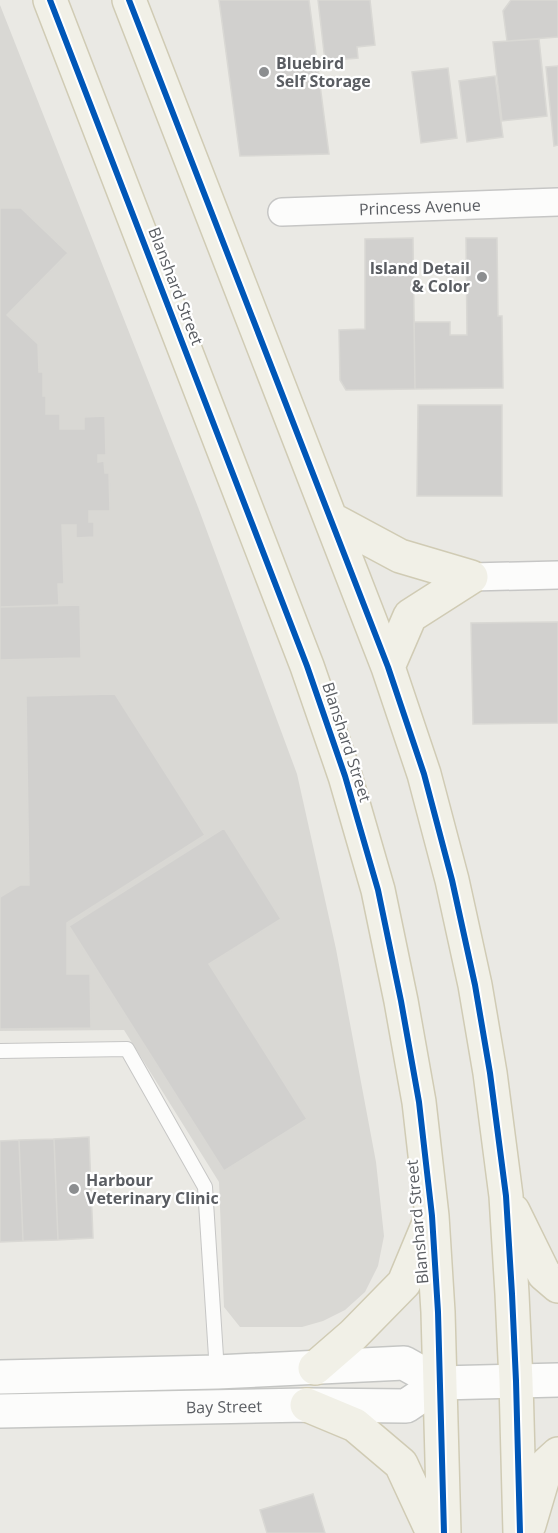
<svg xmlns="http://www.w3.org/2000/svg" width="558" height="1533" viewBox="0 0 558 1533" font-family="'Open Sans',sans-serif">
  <rect width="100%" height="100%" fill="#eae9e4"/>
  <path fill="#d9d8d4" d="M 0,5 L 198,507 L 297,774 L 336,949 L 376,1162 L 384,1236 L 378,1266 L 365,1292 L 345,1310 L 323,1321 L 302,1327 L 240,1327 L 224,1307 L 219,1182 L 124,1030 L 0,1031 Z"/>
  <path fill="#d1d0ce" stroke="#d9d8d4" stroke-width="1.5" d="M 219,0 L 309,0 L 329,154 L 240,156 Z
    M 318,0 L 370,0 L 375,45 L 357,47 L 358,58 L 325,61 Z
    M 511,0 L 558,0 L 558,37 L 507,41 L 503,11 Z
    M 539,39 L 547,116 L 502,121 L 493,42 Z
    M 558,66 L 558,145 L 554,146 L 546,67 Z
    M 448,68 L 457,138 L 421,143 L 412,72 Z
    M 495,76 L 503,137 L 467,142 L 459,81 Z
    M 0,208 L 21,208 L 68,253 L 7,315 L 38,344 L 39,372 L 43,372 L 43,396 L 46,396 L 46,414 L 60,414 L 60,429 L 84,429 L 84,417 L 105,416 L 106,455 L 98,455 L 98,462 L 104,461 L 105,473 L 109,473 L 110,511 L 89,511 L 89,522 L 94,522 L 94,537 L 76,538 L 76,525 L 62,525 L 64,584 L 58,584 L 59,605 L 0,607 Z
    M 413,238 L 415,389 L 346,390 L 340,380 L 339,330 L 365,329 L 365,239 Z
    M 466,238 L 497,238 L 498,316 L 502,316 L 503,388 L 415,389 L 414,322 L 450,322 L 450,335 L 467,335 Z
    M 418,405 L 502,405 L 502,496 L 417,496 Z
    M 80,605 L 81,658 L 0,660 L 0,607 Z
    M 558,622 L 558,723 L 473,724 L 471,623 Z
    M 115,694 L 205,835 L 67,923 L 67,974 L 90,974 L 91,1028 L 0,1029 L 0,897 L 20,885 L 29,885 L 26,696 Z
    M 224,828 L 281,919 L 209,964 L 307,1119 L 224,1171 L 69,926 Z
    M 89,1137 L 93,1238 L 58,1240 L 54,1139 Z
    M 54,1139 L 58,1240 L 23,1241 L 19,1140 Z
    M 19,1140 L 23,1241 L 0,1242 L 0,1141 Z
    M 313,1494 L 325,1533 L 267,1533 L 260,1510 Z"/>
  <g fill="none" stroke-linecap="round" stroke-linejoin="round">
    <defs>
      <path id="service" d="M 0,1051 L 127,1049 L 205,1187 L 217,1372"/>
      <g id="minor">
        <path id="s1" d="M 282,212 L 558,202"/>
        <path d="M 471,577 L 558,575"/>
      </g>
      <g id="secondary">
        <path d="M 0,1377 L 217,1372 L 404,1363 L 440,1383 L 558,1380"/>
        <path id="s2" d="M 0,1411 L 307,1405 L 406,1406 L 440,1383"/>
      </g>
      <path id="primary" d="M 50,0 L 307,666 L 345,776 L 378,890 L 401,1001 L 419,1102 L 432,1216 L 438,1312 L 444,1533
        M 129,0 L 388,667 L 424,774 L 452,880 L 475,985 L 490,1073 L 506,1196 L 512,1294 L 516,1381 L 520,1533
        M 331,519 L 400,556 L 471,577
        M 388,667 L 410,616 L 471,577
        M 513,1211 L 544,1274 L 558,1286
        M 315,1368 L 353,1335 L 404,1283 L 429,1223
        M 307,1405 L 355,1425 L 401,1464 L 433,1533
        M 529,1525 L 547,1464 L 558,1454"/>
    </defs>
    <use href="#service" stroke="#c6c6c5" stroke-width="16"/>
    <use href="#minor" stroke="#c6c6c5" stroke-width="30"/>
    <use href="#secondary" stroke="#c5c6c4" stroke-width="36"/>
    <use href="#primary" stroke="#d0cbb4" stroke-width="36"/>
    <use href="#service" stroke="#fcfcfb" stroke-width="14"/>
    <use href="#minor" stroke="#fcfcfb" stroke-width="27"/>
    <use href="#secondary" stroke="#fcfcfb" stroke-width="33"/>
    <use href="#primary" stroke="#f1f0e7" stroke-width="33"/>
    <defs>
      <path id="cycleway" d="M 50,0 L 307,666 L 345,776 L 378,890 L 401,1001 L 419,1102 L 432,1216 L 438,1312 L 444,1533
        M 129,0 L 388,667 L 424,774 L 452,880 L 475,985 L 490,1073 L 506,1196 L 512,1294 L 516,1381 L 520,1533"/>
    </defs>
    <use href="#cycleway" stroke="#fff" stroke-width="10"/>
    <use href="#cycleway" stroke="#0057b8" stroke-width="6"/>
  </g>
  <g fill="#8c8e90" stroke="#fff" stroke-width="2">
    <circle cx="264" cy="72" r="6"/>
    <circle cx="482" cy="277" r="6"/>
    <circle cx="74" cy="1189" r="6"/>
  </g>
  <g text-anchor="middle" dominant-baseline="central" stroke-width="4.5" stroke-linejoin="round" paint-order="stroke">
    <g font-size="16" font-weight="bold" fill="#5a5d62" stroke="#fff" text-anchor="start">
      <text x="276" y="63">Bluebird<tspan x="276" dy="18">Self Storage</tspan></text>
      <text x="470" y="268" text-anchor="end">Island Detail<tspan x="470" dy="18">&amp; Color</tspan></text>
      <text x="86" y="1180">Harbour<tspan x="86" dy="18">Veterinary Clinic</tspan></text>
    </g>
    <g font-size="16" fill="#5a5d62" stroke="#fff">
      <text stroke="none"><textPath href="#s1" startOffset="138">Princess Avenue</textPath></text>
      <text transform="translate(176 286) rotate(69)">Blanshard Street</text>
      <text transform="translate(347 742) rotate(72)">Blanshard Street</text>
      <text transform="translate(417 1222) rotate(-95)">Blanshard Street</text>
      <text stroke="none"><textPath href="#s2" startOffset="224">Bay Street</textPath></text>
    </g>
  </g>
</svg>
